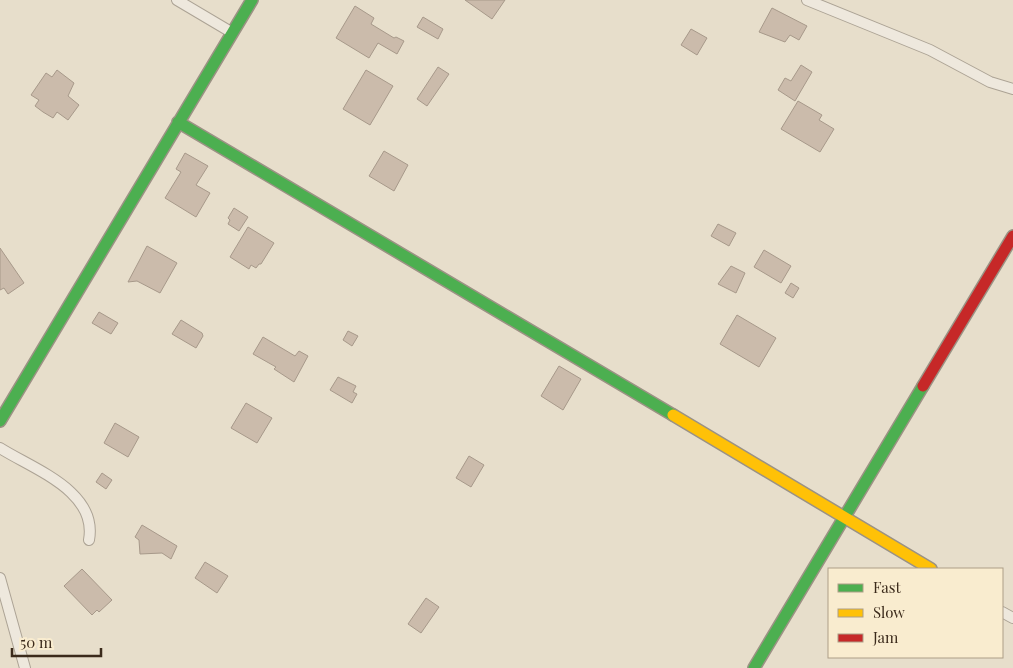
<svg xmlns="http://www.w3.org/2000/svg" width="1013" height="668" viewBox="0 0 1013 668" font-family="'Playfair Display',serif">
  <rect width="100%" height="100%" fill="#e7decb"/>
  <path fill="#cbbbab" stroke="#a7998a" d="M 465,0 L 505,0 L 492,19 Z
    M 355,6 L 374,18 L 371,24 L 394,38 L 396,37 L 404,41 L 397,54 L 378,43 L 369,58 L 336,38 Z
    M 772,8 L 807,26 L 799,40 L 790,35 L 785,42 L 759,32 Z
    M 423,17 L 443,29 L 438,39 L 417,27 Z
    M 691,29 L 707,38 L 697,55 L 681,45 Z
    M 801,65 L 812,72 L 795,101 L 778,90 L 785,78 L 791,81 Z
    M 438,67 L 449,74 L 427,106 L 417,99 Z
    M 57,70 L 74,83 L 68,96 L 79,105 L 68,120 L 57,112 L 53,118 L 43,112 L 35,106 L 39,100 L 31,95 L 46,73 L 52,77 Z
    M 366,70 L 393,86 L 370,125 L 343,109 Z
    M 798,101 L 822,115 L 819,120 L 834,129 L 820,152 L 781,129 Z
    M 384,151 L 408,165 L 394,191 L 369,176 Z
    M 185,153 L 208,166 L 196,185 L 210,193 L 196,217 L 165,198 L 181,172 L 176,169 Z
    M 234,208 L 248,217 L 239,231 L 228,224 L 230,220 L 228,218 Z
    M 718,224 L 736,233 L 729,246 L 711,236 Z
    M 248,227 L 274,243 L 261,264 L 259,264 L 256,268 L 251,265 L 249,269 L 230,257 Z
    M 147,246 L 177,263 L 160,293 L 137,281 L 128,282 Z
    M 0,248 L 24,283 L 8,294 L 4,288 L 0,290 Z
    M 764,250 L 791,266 L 781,283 L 754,267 Z
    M 731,266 L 745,273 L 736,293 L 718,284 Z
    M 791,283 L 799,288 L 793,298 L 785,293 Z
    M 99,312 L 118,323 L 111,334 L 92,323 Z
    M 737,315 L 776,338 L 759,367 L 720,344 Z
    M 181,320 L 202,333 L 203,336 L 196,348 L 172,334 Z
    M 348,331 L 358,336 L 352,346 L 343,340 Z
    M 263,337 L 295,356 L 299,351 L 308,356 L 294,382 L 274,369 L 276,367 L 253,354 Z
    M 559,366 L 581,379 L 563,410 L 541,396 Z
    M 338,377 L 356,386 L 353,392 L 357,394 L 352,403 L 330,390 Z
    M 246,403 L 272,418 L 257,443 L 231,428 Z
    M 115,423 L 139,437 L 128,457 L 104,443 Z
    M 469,456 L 484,465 L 471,487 L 456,478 Z
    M 102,473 L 112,480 L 106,489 L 96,482 Z
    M 142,525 L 177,546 L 171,559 L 162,553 L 140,554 L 139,540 L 135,537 Z
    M 205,562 L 228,576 L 217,593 L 195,578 Z
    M 82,569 L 112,600 L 99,612 L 97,610 L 92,615 L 64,586 Z
    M 426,598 L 439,607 L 421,633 L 408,624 Z"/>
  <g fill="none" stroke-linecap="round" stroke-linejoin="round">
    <defs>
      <path id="street" d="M 177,0 L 231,32
        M 807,0 L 930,50 L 990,82 L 1013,89
        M 0,448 C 33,469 98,491 89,540
        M 0,578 L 25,668
        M 1002,612 L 1013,618"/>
      <path id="fast" d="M 178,122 L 673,415
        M 0,421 L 252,0
        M 754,668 L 923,386"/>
      <path id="slow" d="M 673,415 L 931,569"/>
      <path id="jam" d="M 923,386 L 1013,236"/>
    </defs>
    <use href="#street" stroke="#aca395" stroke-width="12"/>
    <use href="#fast" stroke="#9b9284" stroke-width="14"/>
    <use href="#slow" stroke="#9b9284" stroke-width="14"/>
    <use href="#jam" stroke="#9b9284" stroke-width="14"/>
    <use href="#street" stroke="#eee8dd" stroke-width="10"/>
    <use href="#fast" stroke="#4caf50" stroke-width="11"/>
    <use href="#slow" stroke="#ffc107" stroke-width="11"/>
    <use href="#jam" stroke="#c62828" stroke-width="11"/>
  </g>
  <rect x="828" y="568" width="175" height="90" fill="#f9eccf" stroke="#ad9e87"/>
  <rect x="838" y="584" width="25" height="8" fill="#4caf50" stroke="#ad9e87"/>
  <text x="873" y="593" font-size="15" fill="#3b2a1b">Fast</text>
  <rect x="838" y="609" width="25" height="8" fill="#ffc107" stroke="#ad9e87"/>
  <text x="873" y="618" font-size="15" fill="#3b2a1b">Slow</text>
  <rect x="838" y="634" width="25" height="8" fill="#c62828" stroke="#ad9e87"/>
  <text x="873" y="643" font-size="15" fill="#3b2a1b">Jam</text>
  <path d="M12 648v8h89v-8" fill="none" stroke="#3b2a1b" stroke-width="2.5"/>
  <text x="20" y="648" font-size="15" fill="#3b2a1b" stroke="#f9eccf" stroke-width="4" paint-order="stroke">50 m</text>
</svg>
